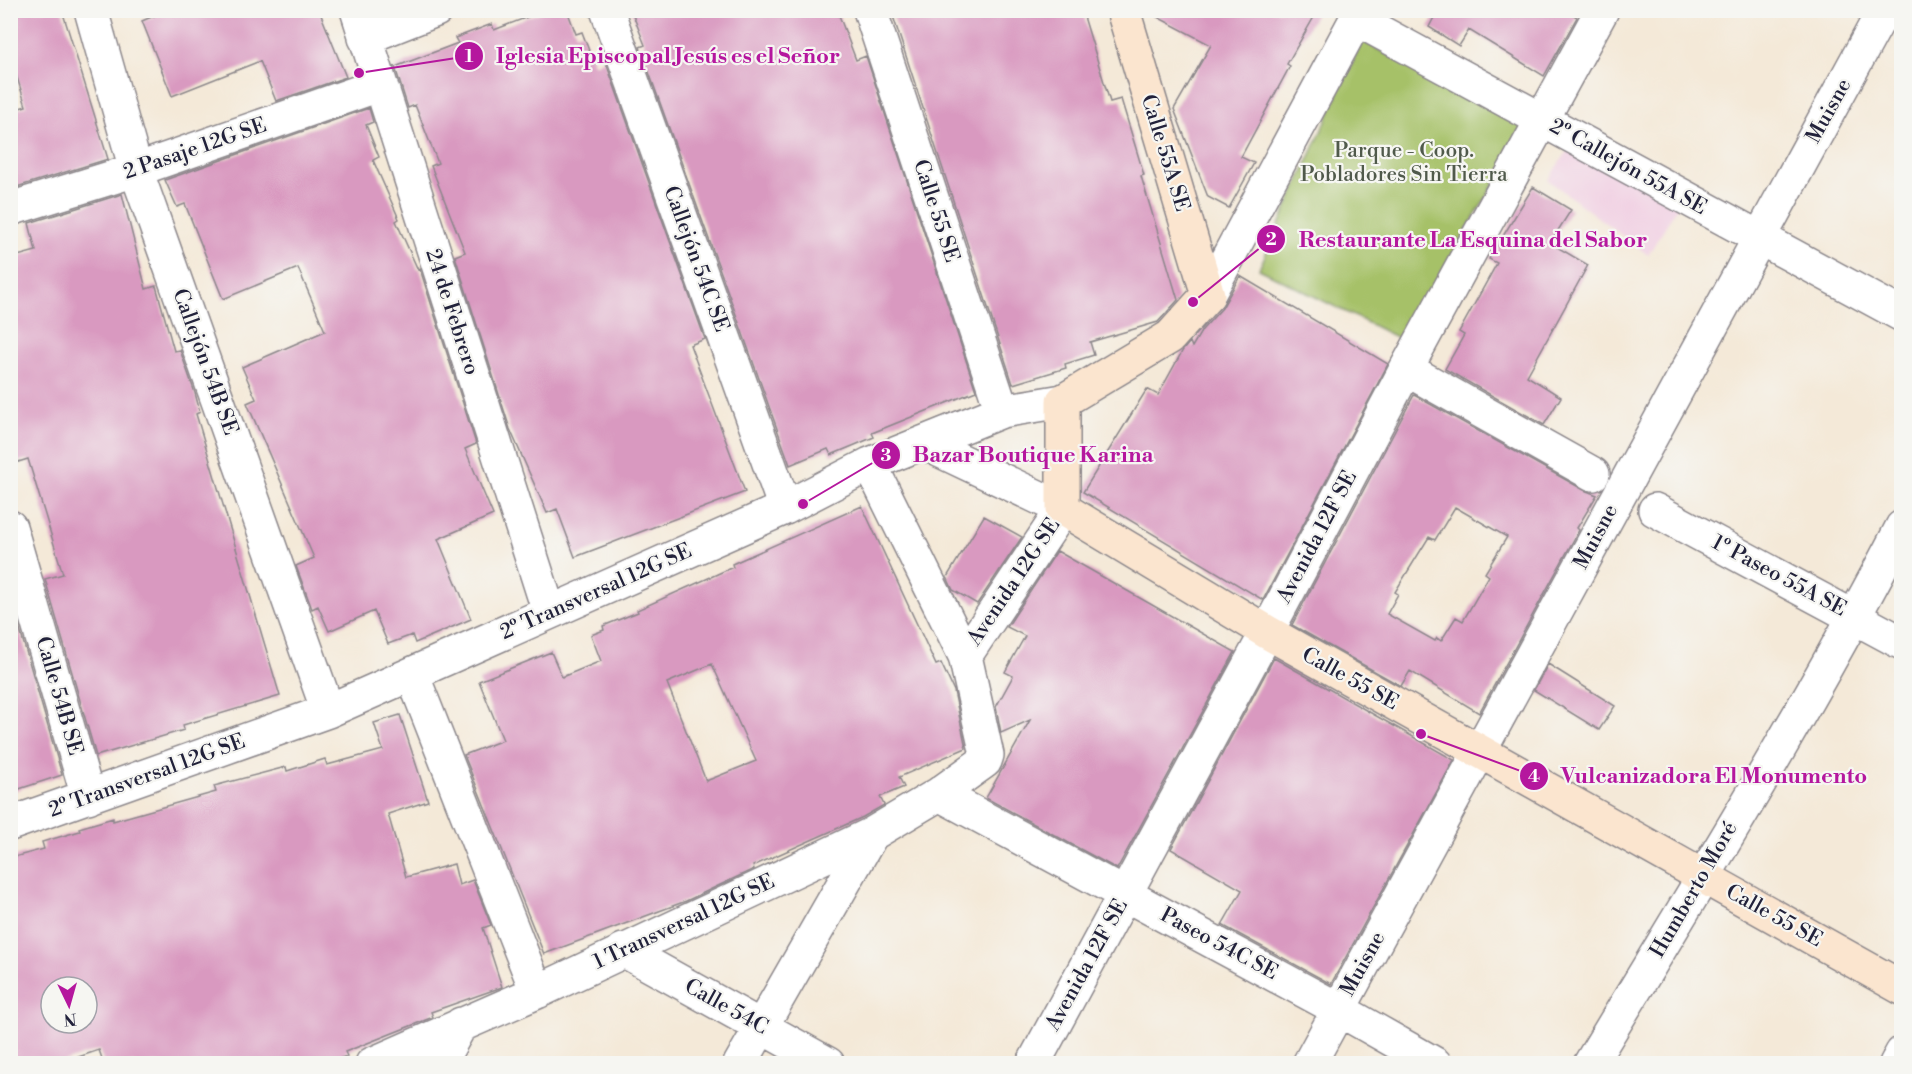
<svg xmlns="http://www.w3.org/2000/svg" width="1912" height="1074" viewBox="0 0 1912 1074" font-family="'Libre Bodoni',serif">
  <rect width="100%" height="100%" fill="#f6f6f2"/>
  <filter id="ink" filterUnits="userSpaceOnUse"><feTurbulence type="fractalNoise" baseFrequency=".0167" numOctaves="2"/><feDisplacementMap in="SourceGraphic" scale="12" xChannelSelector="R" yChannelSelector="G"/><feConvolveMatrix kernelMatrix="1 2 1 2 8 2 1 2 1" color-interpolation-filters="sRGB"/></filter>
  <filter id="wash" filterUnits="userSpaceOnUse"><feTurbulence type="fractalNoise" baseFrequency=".008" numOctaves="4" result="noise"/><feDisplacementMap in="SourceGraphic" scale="24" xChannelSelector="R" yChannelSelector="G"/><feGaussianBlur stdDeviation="1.35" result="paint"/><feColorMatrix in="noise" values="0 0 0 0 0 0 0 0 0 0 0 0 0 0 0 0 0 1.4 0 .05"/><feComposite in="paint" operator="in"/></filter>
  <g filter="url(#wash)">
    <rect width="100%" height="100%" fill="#f4e9d8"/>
    <path fill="#f1d0e3" d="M 1569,148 L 1679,204 L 1648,255 L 1548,180 Z"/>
    <path fill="#a6c168" stroke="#647252" stroke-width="1.5" d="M 1362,41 L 1527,128 L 1402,340 L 1259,269 Z"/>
    <g id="blocks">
      <path fill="#d999c0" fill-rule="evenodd" d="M 10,10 L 62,10 L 108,159 L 10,189 L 10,111 L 26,106 L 10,55 Z
        M 168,10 L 319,10 L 346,77 L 276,101 L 260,61 L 172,96 L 142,21 Z
        M 546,10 L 567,10 L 576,34 L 582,32 L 594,64 L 605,60 L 705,339 L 690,345 L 745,492 L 575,557 L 557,509 L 547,513 L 510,429 L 455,256 L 465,252 L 431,166 L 438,163 L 415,105 L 408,108 L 395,67 L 458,43 L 455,38 L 492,24 L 494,30 Z
        M 631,10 L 837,10 L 856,60 L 866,56 L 976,391 L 872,433 L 874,437 L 831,455 L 828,449 L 790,465 L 640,47 L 645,45 Z
        M 891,10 L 1082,10 L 1110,102 L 1121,99 L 1144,175 L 1141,176 L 1178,300 L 1158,322 L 1090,342 L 1094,355 L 1065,364 L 1066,368 L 1013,384 Z
        M 1144,10 L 1318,10 L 1287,64 L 1290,66 L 1241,157 L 1254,163 L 1229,208 L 1208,197 L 1174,109 L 1211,45 Z
        M 1438,10 L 1566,10 L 1577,17 L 1544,76 L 1469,30 L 1459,46 L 1429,27 Z
        M 369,108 L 373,122 L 366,125 L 379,157 L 373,160 L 399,219 L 396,221 L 418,270 L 420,269 L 476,444 L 465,449 L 493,515 L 438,539 L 471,619 L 415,643 L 412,635 L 388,644 L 374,611 L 329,631 L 318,606 L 312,609 L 296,566 L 314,558 L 247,403 L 256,399 L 242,367 L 325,331 L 298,268 L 223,299 L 185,204 L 177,207 L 165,180 Z
        M 1533,187 L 1571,210 L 1550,243 L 1588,265 L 1527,376 L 1561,397 L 1544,425 L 1445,369 L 1464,335 L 1459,332 L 1497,263 L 1489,259 Z
        M 122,194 L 146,289 L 156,286 L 174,351 L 180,350 L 195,393 L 200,412 L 196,414 L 280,696 L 183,725 L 184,730 L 96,756 L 45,579 L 63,574 L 28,459 L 15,463 L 10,446 L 10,258 L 36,251 L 29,223 Z
        M 1240,276 L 1388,364 L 1263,600 L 1083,492 L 1147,389 L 1158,395 L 1183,350 L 1190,342 L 1192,347 L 1202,330 L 1222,308 Z
        M 1414,395 L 1584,490 L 1597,495 L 1577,528 L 1579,530 L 1479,713 L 1410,671 L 1401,686 L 1292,625 ZM 1455,507 L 1507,537 L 1485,573 L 1489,576 L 1463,621 L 1456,617 L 1441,641 L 1437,638 L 1435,641 L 1387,614 L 1398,594 L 1395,592 L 1429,537 L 1435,540 Z
        M 862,506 L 936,665 L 941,663 L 954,691 L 966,748 L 899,777 L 904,787 L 880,797 L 884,805 L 863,817 L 753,866 L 754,869 L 686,901 L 544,954 L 464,755 L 503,740 L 479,681 L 551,652 L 562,677 L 601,661 L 591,635 L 604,630 L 603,626 L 638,612 L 637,610 L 733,567 L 732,564 ZM 712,664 L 756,761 L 706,781 L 667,683 Z
        M 984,516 L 1022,537 L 977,604 L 953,590 L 947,577 Z
        M 1057,551 L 1235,652 L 1117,869 L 986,798 L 1030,720 L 1001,733 L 996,707 L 1013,676 L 1005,672 L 1025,636 L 1007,627 Z
        M 10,596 L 62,775 L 10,792 Z
        M 1274,658 L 1454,760 L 1331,984 L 1222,925 L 1242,890 L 1171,849 Z
        M 1548,664 L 1615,706 L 1599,730 L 1534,690 Z
        M 400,715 L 428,801 L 388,814 L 406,877 L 454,864 L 459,885 L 473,880 L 491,925 L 483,928 L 502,987 L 431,1012 L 433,1017 L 345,1052 L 347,1056 L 325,1064 L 104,1064 L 99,1050 L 58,1064 L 10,1064 L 10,858 L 44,849 L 42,842 L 80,831 L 79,828 L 113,818 L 113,821 L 216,792 L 214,786 L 286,767 L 287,771 L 325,759 L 327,765 L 383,750 L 374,723 ZM 51,987 L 87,987 L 87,1023 L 51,1023 Z"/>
    </g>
  </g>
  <g filter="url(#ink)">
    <use href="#blocks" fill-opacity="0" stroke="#8b868a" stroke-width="1.5"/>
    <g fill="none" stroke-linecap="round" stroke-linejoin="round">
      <defs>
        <path id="street" d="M 91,10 L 136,170 L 328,711
          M 357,10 L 549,612
          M 607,10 L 785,508
          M 870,10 L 1002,411
          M 1356,19 L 1902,315
          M 365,38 L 436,10
          M 10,209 L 136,170 L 379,85
          M 1208,295 L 1361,10
          M 1406,369 L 1593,474
          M 924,443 L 1063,509 L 965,656
          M 1655,510 L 1902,643
          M 10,527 L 88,797
          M 412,674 L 537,992
          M 939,794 L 1338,1009 L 1435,1064
          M 10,824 L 328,711 L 785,508 L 870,464 L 1002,411 L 1063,401
          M 623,950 L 828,1064
          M 372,1064 L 537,992 L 872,834 L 939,794 L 985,761 L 987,755 L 965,656 L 870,464
          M 439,1064 L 461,1024
          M 740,1064 L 872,834
          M 1033,1064 L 1267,632 L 1406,369 L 1602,10
          M 1309,1064 L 1884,10
          M 1590,1064 C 1697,887 1807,710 1902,527
          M 1896,1064 L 1902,1053"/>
        <path id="secondary" d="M 1123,10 L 1208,295 L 1170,337 L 1063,401 L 1063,509 L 1267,632 L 1902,988"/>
      </defs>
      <use href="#street" stroke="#8b868a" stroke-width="36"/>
      <use href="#secondary" stroke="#8b868a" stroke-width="36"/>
      <use href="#street" stroke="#fff" stroke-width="33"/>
      <use href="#secondary" stroke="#fbe5cf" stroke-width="33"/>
    </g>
  </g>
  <g text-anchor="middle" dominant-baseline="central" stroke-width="4.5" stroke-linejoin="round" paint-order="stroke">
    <g font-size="21" fill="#22223b" stroke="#f6f6f2">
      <text transform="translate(1829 111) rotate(-61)">Muisne</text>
      <text transform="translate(195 149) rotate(-19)">2 Pasaje 12G SE</text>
      <text transform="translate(1165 153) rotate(73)">Calle 55A SE</text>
      <text transform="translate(1628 167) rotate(29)">2º Callejón 55A SE</text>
      <text transform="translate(936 211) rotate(72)">Calle 55 SE</text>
      <text transform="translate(696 259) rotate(70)">Callejón 54C SE</text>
      <text transform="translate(452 312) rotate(72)">24 de Febrero</text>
      <text transform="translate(205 362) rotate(70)">Callejón 54B SE</text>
      <text transform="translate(1317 537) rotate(-62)">Avenida 12F SE</text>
      <text transform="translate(1596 537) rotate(-62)">Muisne</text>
      <text transform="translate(1779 576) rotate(28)">1º Paseo 55A SE</text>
      <text transform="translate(1014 582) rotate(-56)">Avenida 12G SE</text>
      <text transform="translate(596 592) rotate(-24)">2º Transversal 12G SE</text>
      <text transform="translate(1350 679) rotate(29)">Calle 55 SE</text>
      <text transform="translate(59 696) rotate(74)">Calle 54B SE</text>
      <text transform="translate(147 776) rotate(-20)">2º Transversal 12G SE</text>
      <text transform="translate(1694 890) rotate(-60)">Humberto Moré</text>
      <text transform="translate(1774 916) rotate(29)">Calle 55 SE</text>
      <text transform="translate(684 922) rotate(-25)">1 Transversal 12G SE</text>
      <text transform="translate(1219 944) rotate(28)">Paseo 54C SE</text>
      <text transform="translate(1363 964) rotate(-61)">Muisne</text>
      <text transform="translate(1087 965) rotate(-61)">Avenida 12F SE</text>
      <text transform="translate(726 1007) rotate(29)">Calle 54C</text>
    </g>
    <g font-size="21" fill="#505a4b" stroke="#f6f6f2">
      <text x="1404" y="151">Parque - Coop.<tspan x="1404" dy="24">Pobladores Sin Tierra</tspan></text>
    </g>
  </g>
  <path fill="none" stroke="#b5179e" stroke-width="2" d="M359 73L469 56M1193 302L1271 239M803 504L886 455M1421 734L1534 776"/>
  <g fill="#b5179e" stroke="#f6f6f2" stroke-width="2">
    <circle cx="359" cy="73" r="6"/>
    <circle cx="1193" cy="302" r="6"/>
    <circle cx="803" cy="504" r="6"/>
    <circle cx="1421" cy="734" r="6"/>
    <circle cx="469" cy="56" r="15"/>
    <circle cx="1271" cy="239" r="15"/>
    <circle cx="886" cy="455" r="15"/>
    <circle cx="1534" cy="776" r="15"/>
  </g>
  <g font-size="18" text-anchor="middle" font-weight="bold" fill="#fff">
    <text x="469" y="62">1</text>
    <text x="1271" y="245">2</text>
    <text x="886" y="461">3</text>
    <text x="1534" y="782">4</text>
  </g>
  <g font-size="22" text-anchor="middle" font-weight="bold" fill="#b5179e" stroke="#f6f6f2" stroke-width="4.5" stroke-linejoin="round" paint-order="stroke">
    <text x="668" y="63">Iglesia Episcopal Jesús es el Señor</text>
    <text x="1473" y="247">Restaurante La Esquina del Sabor</text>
    <text x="1033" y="462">Bazar Boutique Karina</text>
    <text x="1714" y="783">Vulcanizadora El Monumento</text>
  </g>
  <rect width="1912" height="1074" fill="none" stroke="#f6f6f2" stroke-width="36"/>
  <g transform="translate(69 1005) rotate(175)"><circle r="28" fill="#f6f6f2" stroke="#a1a1a9" stroke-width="1.5"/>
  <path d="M0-4.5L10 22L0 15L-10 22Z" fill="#b5179e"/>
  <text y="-9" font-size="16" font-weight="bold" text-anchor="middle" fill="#22223b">N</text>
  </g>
</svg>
